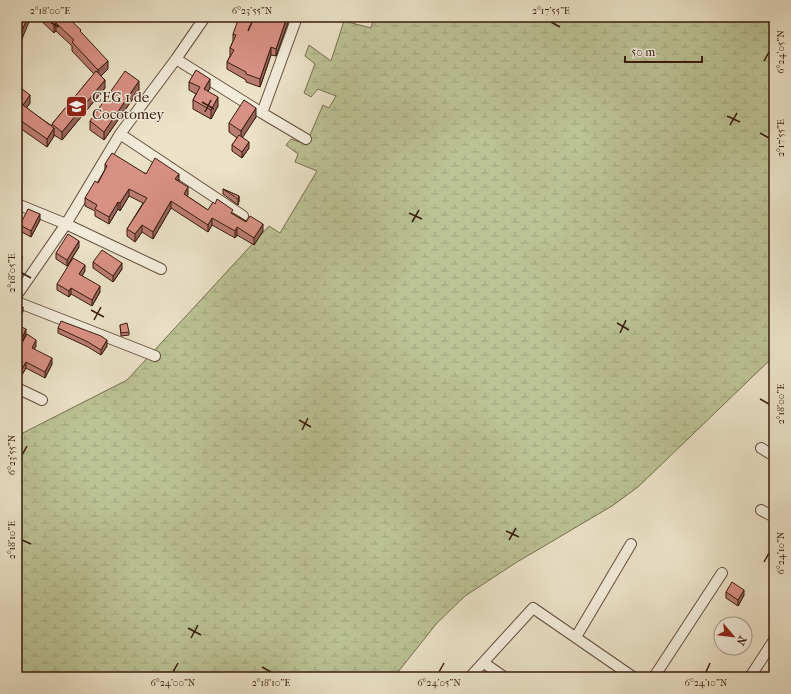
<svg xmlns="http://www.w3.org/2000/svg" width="791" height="694" viewBox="0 0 791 694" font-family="'IM FELL French Canon',serif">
  <defs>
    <pattern id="wetland-marsh" width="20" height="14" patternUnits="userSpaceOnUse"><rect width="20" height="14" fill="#bbc294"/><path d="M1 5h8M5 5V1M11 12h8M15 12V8" fill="none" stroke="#a2a67e"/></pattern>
  </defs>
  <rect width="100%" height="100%" fill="#ebe2c8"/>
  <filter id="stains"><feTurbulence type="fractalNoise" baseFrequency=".005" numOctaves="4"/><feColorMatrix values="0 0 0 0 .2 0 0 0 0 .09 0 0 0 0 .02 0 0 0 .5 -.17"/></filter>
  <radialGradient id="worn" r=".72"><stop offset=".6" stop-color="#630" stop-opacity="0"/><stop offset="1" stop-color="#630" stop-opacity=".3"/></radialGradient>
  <path fill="url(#wetland-marsh)" stroke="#7a6e50" d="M 374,17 L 774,17 L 774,356 L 638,487 L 612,506 L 517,562 L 465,596 L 437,623 L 394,677 L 17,677 L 17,436 L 127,380 L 269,226 L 280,233 L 317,171 L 295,162 L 298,154 L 286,145 L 291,139 L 306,144 L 323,105 L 329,108 L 336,96 L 318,89 L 311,97 L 304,93 L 315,64 L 305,56 L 309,45 L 331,61 L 344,21 L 371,28 Z"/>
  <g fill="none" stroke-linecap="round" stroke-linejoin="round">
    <defs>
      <path id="minor" d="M 176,59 L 262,113 L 306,139
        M 262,113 L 297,17
        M 120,134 L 243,216
        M 17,204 L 66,224 L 161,269
        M 17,295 L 66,224 L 120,134 L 176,59 L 205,17
        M 17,302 L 155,356
        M 17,388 L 42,400
        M 761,448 L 774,456
        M 761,510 L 774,517
        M 576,637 L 631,544
        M 484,663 L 504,677
        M 470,677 L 533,608 L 633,677
        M 654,677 L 722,573
        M 750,677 L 774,640"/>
    </defs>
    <use href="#minor" stroke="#654d3c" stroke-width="12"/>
    <use href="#minor" stroke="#f2ecdb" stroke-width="10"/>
  </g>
  <path fill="#ba7d72" stroke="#381b0d" d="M 37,17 L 67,17 L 81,32 L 108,69 L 101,76 L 105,88 L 62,140 L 54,135 L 54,136 L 47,147 L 17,126 L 17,85 L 30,103 L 26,108 L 52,126 L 52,124 L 94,74 L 72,51 L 72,46 L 56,31 L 54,33 Z
    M 290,17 L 276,56 L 271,55 L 260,87 L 246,82 L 246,80 L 227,69 L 227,62 L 230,56 L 230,48 L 233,41 L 233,34 Z
    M 189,82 L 210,88 L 208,91 L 218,106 L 211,119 L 193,109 L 193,100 L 196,94 L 189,90 Z
    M 139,90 L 104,140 L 90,130 L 90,121 Z
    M 256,117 L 242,137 L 249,148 L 242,158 L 232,151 L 232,145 L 237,138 L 229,132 L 229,123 Z
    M 105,164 L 179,181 L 188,194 L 187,196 L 208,210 L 233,213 L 263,231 L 254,245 L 237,235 L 235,238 L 212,225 L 208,232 L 171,208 L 153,239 L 142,232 L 135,242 L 127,236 L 127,229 L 143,203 L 129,196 L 120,211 L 118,209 L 109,224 L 95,216 L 95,211 L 85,206 L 85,198 L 98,183 L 105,170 Z
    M 223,189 L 239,196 L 239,201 L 238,205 L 223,194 Z
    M 40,220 L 31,237 L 20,231 L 20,225 Z
    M 79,247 L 67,266 L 56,259 L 56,253 Z
    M 93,262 L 122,269 L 113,282 L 93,268 Z
    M 85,271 L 82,276 L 100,292 L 92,306 L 71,294 L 69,297 L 57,290 L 57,284 Z
    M 17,304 L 23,311 L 18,321 L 18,325 L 26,333 L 23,341 L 17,338 Z
    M 120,325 L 129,332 L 129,335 L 121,336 Z
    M 58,328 L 107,346 L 101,355 L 88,347 L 58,333 Z
    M 36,346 L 34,349 L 52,364 L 45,378 L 26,368 L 20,378 L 17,376 L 17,356 L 18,354 L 18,350 Z
    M 726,592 L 744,595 L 738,606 L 726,598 Z"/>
  <path fill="#97665d" stroke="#381b0d" d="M 28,17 L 31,17 L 17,51 L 17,42 Z
    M 287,17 L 290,17 L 276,56 L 276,49 Z
    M 56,23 L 56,31 L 54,33 L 54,25 Z
    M 271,47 L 271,55 L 260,87 L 260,79 Z
    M 108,61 L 108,69 L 98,79 L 98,70 Z
    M 210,79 L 210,88 L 204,98 L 204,89 Z
    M 105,80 L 105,88 L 62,140 L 62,132 Z
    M 139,81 L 139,90 L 104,140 L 104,132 Z
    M 30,95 L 30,103 L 23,113 L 23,105 Z
    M 218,97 L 218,106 L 211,119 L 211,110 Z
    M 256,108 L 256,117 L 241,140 L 241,131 Z
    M 54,128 L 54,136 L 47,147 L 47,139 Z
    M 249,142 L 249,148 L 242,158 L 242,152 Z
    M 179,174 L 179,181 L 175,179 Z
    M 188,187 L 188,194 L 184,202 L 184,194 Z
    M 129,189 L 129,196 L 120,211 L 120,203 Z
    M 239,196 L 239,201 L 238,205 L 238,199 Z
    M 171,201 L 171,208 L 153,239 L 153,232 Z
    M 118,202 L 118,209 L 109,224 L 109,217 Z
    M 40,214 L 40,220 L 31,237 L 31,231 Z
    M 212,218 L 212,225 L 208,232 L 208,225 Z
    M 263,224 L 263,231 L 254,245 L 254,238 Z
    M 142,225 L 142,232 L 135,242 L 135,234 Z
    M 237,227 L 237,235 L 235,238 L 235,231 Z
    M 79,241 L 79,247 L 67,266 L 67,260 Z
    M 22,256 L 22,260 L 17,269 L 17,264 Z
    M 122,263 L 122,269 L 113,282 L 113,276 Z
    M 85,265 L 85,271 L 79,280 L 79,274 Z
    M 100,286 L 100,292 L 92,306 L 92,300 Z
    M 71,288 L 71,294 L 69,297 L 69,291 Z
    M 23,307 L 23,311 L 17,322 L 17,317 Z
    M 26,329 L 26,333 L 23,341 L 23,336 Z
    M 36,340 L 36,346 L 32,354 L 32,348 Z
    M 107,340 L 107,346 L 101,355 L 101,350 Z
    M 52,358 L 52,364 L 45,378 L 45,372 Z
    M 26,362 L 26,368 L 20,378 L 20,372 Z
    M 744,590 L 744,595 L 738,606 L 738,600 Z"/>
  <path fill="#d89185" stroke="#381b0d" d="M 17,17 L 28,17 L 17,42 Z
    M 46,17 L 67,17 L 81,30 L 80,31 L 108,61 L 98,70 L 72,42 L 74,40 L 56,23 L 54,25 Z
    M 239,17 L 287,17 L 276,49 L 271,47 L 260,79 L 246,74 L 246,72 L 227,62 L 234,50 L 230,48 L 236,35 L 233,34 Z
    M 196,70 L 210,79 L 204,89 L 218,97 L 211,110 L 193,100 L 200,87 L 189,82 Z
    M 96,71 L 105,80 L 62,132 L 52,124 Z
    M 125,71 L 139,81 L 104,132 L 90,121 Z
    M 17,85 L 30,95 L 23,105 L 54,128 L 47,139 L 17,118 Z
    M 244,100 L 256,108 L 241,131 L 229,123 Z
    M 239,135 L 249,142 L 242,152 L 232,145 Z
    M 112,153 L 146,174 L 155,158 L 179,174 L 175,179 L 188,187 L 184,194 L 208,210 L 213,202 L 215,204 L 217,199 L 233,210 L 231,213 L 246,222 L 250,216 L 263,224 L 254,238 L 237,227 L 235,231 L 212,218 L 208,225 L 171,201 L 153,232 L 142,225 L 135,234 L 127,229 L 147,198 L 129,189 L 120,203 L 118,202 L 109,217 L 95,209 L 97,205 L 85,198 L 95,181 L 98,183 L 107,166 L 105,164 Z
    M 223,189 L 239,196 L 238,199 Z
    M 28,209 L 40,214 L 31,231 L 20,225 Z
    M 68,234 L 79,241 L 67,260 L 56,253 Z
    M 102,250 L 122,263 L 113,276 L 93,262 Z
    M 17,253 L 22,256 L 17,264 Z
    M 73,258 L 85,265 L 79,274 L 100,286 L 92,300 L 71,288 L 69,291 L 57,284 Z
    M 17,304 L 23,307 L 17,317 Z
    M 61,321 L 101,336 L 107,340 L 101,350 L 88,342 L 58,328 Z
    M 127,323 L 129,332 L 121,333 L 120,325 Z
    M 17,325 L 26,329 L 23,336 L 17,333 Z
    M 27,334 L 36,340 L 32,348 L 52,358 L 45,372 L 26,362 L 20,372 L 17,370 L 17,356 L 20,351 L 18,350 Z
    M 732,582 L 744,590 L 738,600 L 726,592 Z"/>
  <path fill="none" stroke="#381b0d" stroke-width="1.5" d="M 50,22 L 59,27M 551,22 L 560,27M 248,31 L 252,22M 764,61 L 769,52M 202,102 L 214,109M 205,112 L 211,100M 727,116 L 740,122M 730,125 L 737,113M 760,133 L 769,138M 409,213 L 422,219M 412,222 L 419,210M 22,273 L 31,278M 91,310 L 104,317M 94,320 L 101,307M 617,323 L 629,330M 620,333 L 626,320M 760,399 L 769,404M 299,420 L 311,427M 302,430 L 308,418M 22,455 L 27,446M 506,531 L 519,537M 22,540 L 31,544M 509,540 L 516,528M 764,562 L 769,553M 188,628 L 201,635M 191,638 L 198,625M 262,667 L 271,672M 173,672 L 178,663M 439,672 L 444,663M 706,672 L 710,663"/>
  <defs>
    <symbol id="school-square" viewBox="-11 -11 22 22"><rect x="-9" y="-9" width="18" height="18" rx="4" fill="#8f2418" stroke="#f2ecdb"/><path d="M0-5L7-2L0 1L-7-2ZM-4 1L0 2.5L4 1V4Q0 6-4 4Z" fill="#fff"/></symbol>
  </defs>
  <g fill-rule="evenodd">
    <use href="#school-square" x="64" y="94" width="25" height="25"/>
  </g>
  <g text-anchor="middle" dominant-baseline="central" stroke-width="3" stroke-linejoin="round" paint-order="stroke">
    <g font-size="15" fill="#381b0d" stroke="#f2ecdb" text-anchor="start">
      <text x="92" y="97">CEG 1 de<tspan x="92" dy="17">Cocotomey</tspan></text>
    </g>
  </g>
  <rect width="791" height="694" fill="none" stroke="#ebe2c8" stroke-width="44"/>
  <g transform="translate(733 636) rotate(118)"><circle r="19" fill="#f2ecdb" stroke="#a89889"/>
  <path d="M0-3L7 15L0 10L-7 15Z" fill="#8f2418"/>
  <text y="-6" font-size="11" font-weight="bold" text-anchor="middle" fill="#381b0d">N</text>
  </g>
  <path d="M625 56v6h77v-6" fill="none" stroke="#381b0d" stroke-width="2"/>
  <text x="631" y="56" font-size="12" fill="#381b0d" stroke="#f2ecdb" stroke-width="3" paint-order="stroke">50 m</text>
  <rect x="22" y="22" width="747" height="650" fill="none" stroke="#381b0d" stroke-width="1.5"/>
  <g font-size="10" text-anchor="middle" fill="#381b0d">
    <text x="50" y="14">2°18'00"E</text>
    <text x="252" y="14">6°23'55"N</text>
    <text x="551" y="14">2°17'55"E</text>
    <text transform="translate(780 52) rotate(-90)" y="4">6°24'05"N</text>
    <text transform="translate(780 138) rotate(-90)" y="4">2°17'55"E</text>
    <text transform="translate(11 273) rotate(-90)" y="4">2°18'05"E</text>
    <text transform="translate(780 404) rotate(-90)" y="4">2°18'00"E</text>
    <text transform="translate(11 455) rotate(-90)" y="4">6°23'55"N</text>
    <text transform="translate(11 540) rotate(-90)" y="4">2°18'10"E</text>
    <text transform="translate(780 553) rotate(-90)" y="4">6°24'10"N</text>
    <text x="173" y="686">6°24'00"N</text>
    <text x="271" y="686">2°18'10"E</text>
    <text x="439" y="686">6°24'05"N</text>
    <text x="706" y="686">6°24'10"N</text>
  </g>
  <rect width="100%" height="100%" filter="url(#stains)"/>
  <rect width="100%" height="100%" fill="url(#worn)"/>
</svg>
